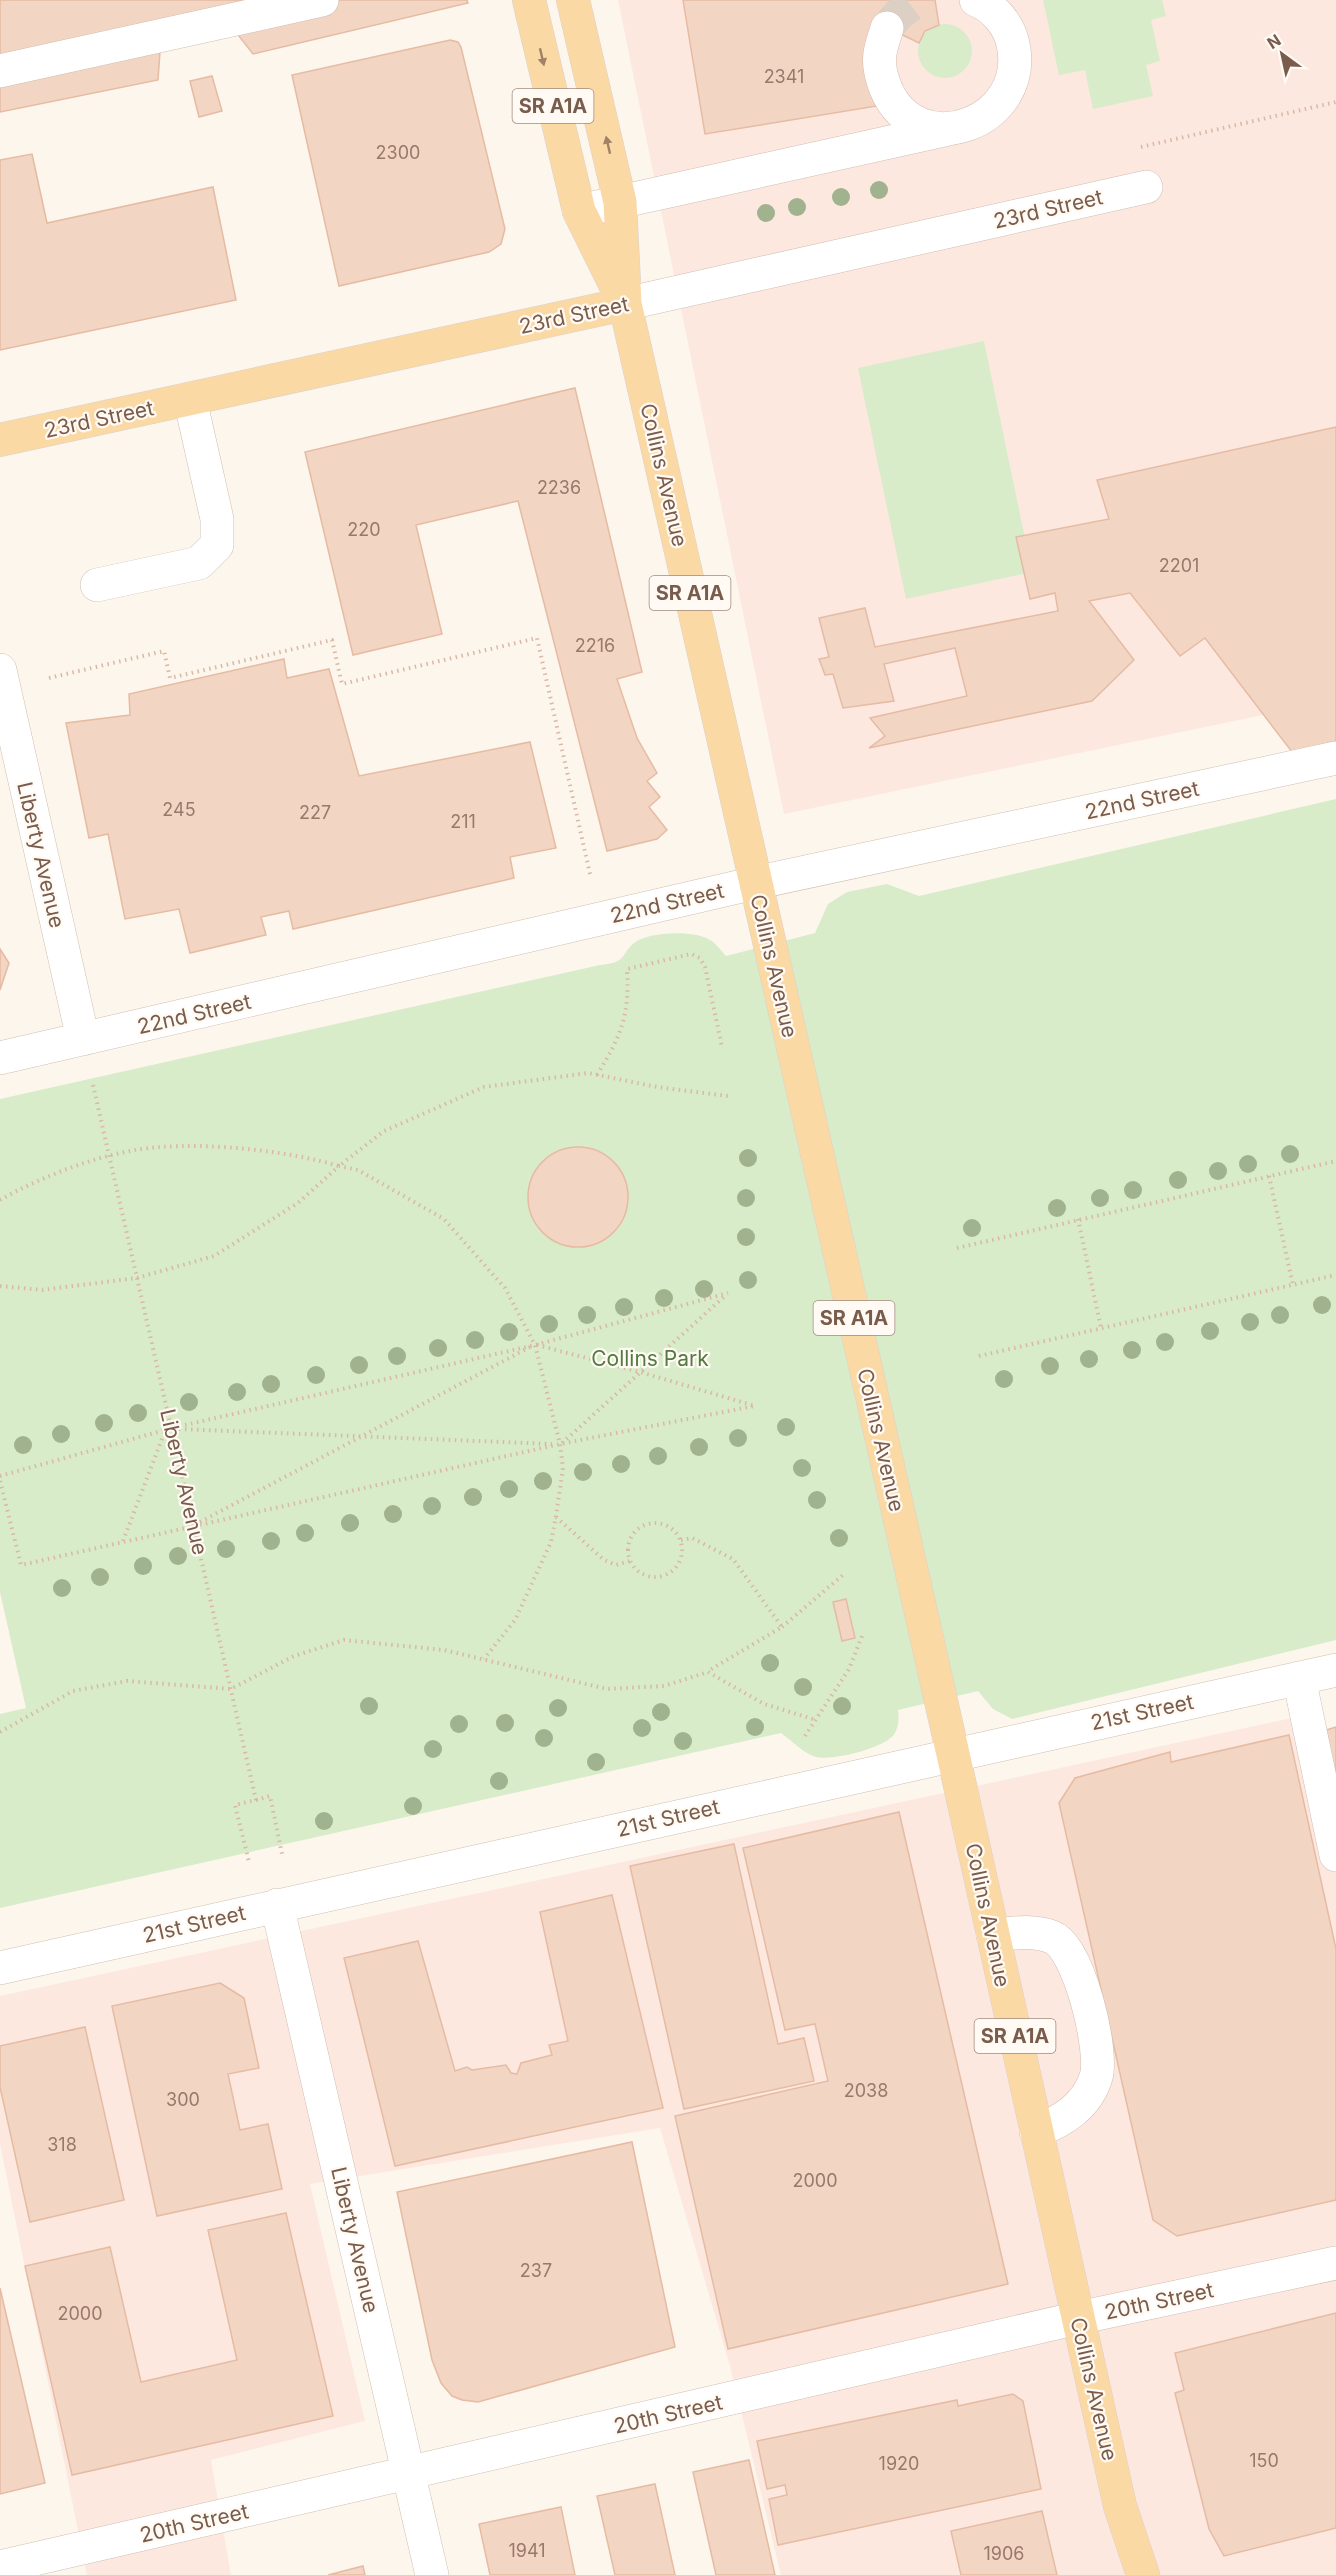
<svg xmlns="http://www.w3.org/2000/svg" width="1336" height="2575" viewBox="0 0 1336 2575" font-family="Inter,sans-serif">
  <rect width="100%" height="100%" fill="#fdf6ec"/>
  <path fill="#fde8e0" d="M 618,0 L 1336,0 L 1336,700 L 784,814 Z
    M 1292,1718 L 1336,1870 L 1336,2575 L 781,2575 L 730,2366 L 660,2128 L 310,2184 L 365,2421 L 211,2460 L 231,2575 L 87,2575 L 0,2144 L 0,1996 Z"/>
  <path fill="#d8ecc9" d="M 1043,0 L 1162,0 L 1166,16 L 1151,20 L 1160,61 L 1146,65 L 1153,96 L 1093,109 L 1085,70 L 1059,75 Z
    M918 51a27 27 0 1 1 54 0a27 27 0 1 1-54 0Z
    M 984,341 L 1032,572 L 906,599 L 858,368 Z
    M 1336,799 L 1336,1640 L 1012,1719 L 993,1709 L 978,1691 L 898,1710 C 899,1718 899,1725 895,1733 C 887,1748 832,1761 816,1757 C 803,1753 792,1741 781,1733 L 0,1908 L 0,1714 L 26,1708 L 0,1592 L 0,1099 L 600,965 C 629,963 620,952 637,941 C 653,932 694,930 710,940 C 716,943 721,951 726,956 L 815,933 L 828,904 L 847,892 L 887,884 L 919,896 Z"/>
  <path fill="#f3d5c3" stroke="#e6bba3" stroke-width="1.5" d="M 0,0 L 467,0 L 468,3 L 253,54 L 217,8 L 162,23 L 158,80 L 0,112 Z
    M 683,0 L 935,0 L 939,25 L 925,31 L 919,43 L 876,22 L 868,46 L 877,106 L 705,134 Z
    M 450,40 L 458,42 L 461,47 L 505,229 L 501,244 L 489,252 L 339,286 L 292,75 Z
    M 212,76 L 222,111 L 199,117 L 190,81 Z
    M 32,154 L 47,223 L 213,187 L 236,300 L 0,350 L 0,160 Z
    M 575,388 L 642,672 L 617,679 L 637,738 L 657,773 L 647,781 L 660,797 L 649,807 L 667,830 L 657,839 L 607,851 L 518,501 L 416,525 L 442,634 L 353,655 L 305,452 Z
    M 1336,427 L 1336,741 L 1292,752 L 1205,638 L 1180,656 L 1130,593 L 1089,601 L 1134,660 L 1092,701 L 869,748 L 885,736 L 870,718 L 967,696 L 955,648 L 884,664 L 894,701 L 843,708 L 833,674 L 825,675 L 819,659 L 829,657 L 819,618 L 865,608 L 875,647 L 1058,611 L 1055,593 L 1030,599 L 1016,537 L 1109,519 L 1097,480 Z
    M 284,659 L 287,678 L 329,669 L 359,776 L 530,742 L 556,848 L 510,857 L 514,878 L 293,929 L 289,911 L 261,917 L 266,935 L 190,953 L 179,909 L 125,919 L 108,834 L 89,838 L 66,723 L 130,715 L 129,694 Z
    M 0,949 L 9,963 L 0,990 Z
    M528 1197a50 50 0 1 1 100 0a50 50 0 1 1-100 0Z
    M 846,1599 L 855,1638 L 842,1641 L 833,1602 Z
    M 1336,1727 L 1336,1778 L 1326,1730 Z
    M 1289,1735 L 1336,1949 L 1336,2200 L 1177,2236 L 1153,2220 L 1059,1803 L 1075,1778 L 1170,1752 L 1171,1762 Z
    M 899,1812 L 1008,2284 L 728,2349 L 675,2116 L 828,2081 L 815,2024 L 785,2030 L 743,1848 Z
    M 734,1844 L 778,2044 L 804,2038 L 814,2081 L 684,2109 L 630,1866 Z
    M 612,1895 L 663,2108 L 395,2166 L 344,1958 L 418,1941 L 455,2071 L 467,2067 L 472,2070 L 506,2065 L 511,2073 L 517,2074 L 521,2063 L 552,2055 L 549,2045 L 568,2041 L 540,1912 Z
    M 220,1983 L 244,1998 L 259,2068 L 228,2074 L 240,2130 L 268,2124 L 282,2189 L 157,2216 L 112,2006 Z
    M 85,2027 L 124,2200 L 30,2222 L 0,2087 L 0,2046 Z
    M 632,2142 L 675,2347 L 478,2402 L 462,2400 L 452,2396 L 441,2383 L 432,2360 L 397,2192 Z
    M 286,2213 L 333,2416 L 72,2475 L 25,2266 L 110,2247 L 141,2382 L 237,2360 L 208,2230 Z
    M 0,2288 L 45,2483 L 0,2494 Z
    M 1336,2313 L 1336,2528 L 1224,2556 L 1209,2529 L 1175,2393 L 1184,2390 L 1175,2353 Z
    M 1013,2394 L 1023,2401 L 1041,2489 L 778,2545 L 769,2499 L 787,2495 L 785,2485 L 767,2489 L 757,2441 L 957,2400 L 958,2406 Z
    M 749,2460 L 775,2575 L 716,2575 L 693,2472 Z
    M 655,2484 L 675,2575 L 615,2575 L 597,2496 Z
    M 561,2507 L 575,2575 L 490,2575 L 479,2524 Z
    M 1042,2511 L 1057,2575 L 961,2575 L 951,2531 Z
    M 363,2566 L 365,2575 L 328,2575 Z"/>
  <g fill="none" stroke-linecap="round" stroke-linejoin="round">
    <path stroke="#dcd0c4" stroke-width="33" stroke-dasharray="33 16" stroke-linecap="butt" d="M 887,28 L 898,15 L 917,0"/>
    <defs>
      <path id="minor" d="M 887,28 C 885,36 881,45 880,54 C 878,66 882,79 886,89 C 918,164 1030,123 1013,44 C 1009,25 994,7 976,0
        M 0,71 L 322,0
        M 579,211 L 949,129
        M 625,304 L 1146,187
        M 97,585 L 199,563 L 217,545 L 217,519 L 190,399
        M 0,670 L 83,1039
        M 0,1058 L 755,883 L 1336,758
        M 1299,1678 L 1336,1855
        M 277,1905 L 432,2575
        M 993,1935 C 1013,1933 1033,1930 1052,1937 C 1079,1947 1104,2052 1096,2077 C 1087,2106 1063,2121 1036,2131
        M 0,1968 L 1336,1670
        M 0,2567 L 1078,2318 L 1336,2263"/>
      <path id="major" d="M 529,0 L 579,211 L 619,292
        M 573,0 L 620,202 L 625,304 L 953,1754 L 1120,2506 L 1143,2575
        M 0,440 L 625,304"/>
    </defs>
    <use href="#minor" stroke="#d1beb0" stroke-width="34"/>
    <use href="#major" stroke="#dad1cd" stroke-width="34"/>
    <path stroke="#d9b8a5" stroke-width="4" stroke-dasharray="1.5 4.5" stroke-linecap="butt" d="M 1141,147 L 1336,102
      M 49,678 L 164,651 L 170,678 L 332,640 L 342,684 L 537,638 L 590,874
      M 597,1075 C 621,1036 630,1015 627,969 L 691,954 L 700,958 L 705,967 L 722,1047
      M 93,1085 L 256,1800 L 235,1805 L 249,1862
      M 1269,1176 L 1293,1285
      M 0,1200 C 44,1175 109,1150 161,1147 C 214,1143 288,1151 339,1166 L 384,1131 L 484,1087 L 588,1073 L 657,1087 L 728,1096
      M 1078,1219 L 1101,1328
      M 957,1248 L 1336,1161
      M 0,1286 L 42,1290 L 137,1278 L 214,1256 L 298,1203 L 339,1166 L 358,1170 L 444,1219 L 505,1288 L 535,1345 L 560,1444 L 563,1468 L 556,1516 L 551,1542 L 515,1620 L 484,1659
      M 537,1345 L 640,1372 L 752,1405
      M 979,1356 L 1336,1275
      M 179,1429 L 552,1444
      M 562,1443 L 726,1295
      M 0,1476 L 172,1428 L 535,1345 L 728,1293
      M 0,1481 L 21,1565 L 560,1444 L 754,1406
      M 556,1517 L 604,1560 L 616,1565 L 630,1561
      M 200,1522 L 530,1347
      M628 1550a27 27 0 1 1 54 0a27 27 0 1 1-54 0Z
      M 681,1540 L 692,1538 L 733,1559 L 782,1627 L 708,1671
      M 123,1541 L 165,1431
      M 782,1627 L 843,1575
      M 0,1732 L 73,1691 L 127,1681 L 231,1689 L 294,1656 L 344,1640 L 444,1650 L 607,1689 L 664,1686 L 708,1672 L 764,1704 L 816,1720
      M 805,1736 L 849,1669 L 862,1636
      M 256,1800 L 270,1796 L 282,1854"/>
    <use href="#minor" stroke="#fff" stroke-width="33"/>
    <use href="#major" stroke="#fbd9a5" stroke-width="33"/>
  </g>
  <g fill="#a0b28e">
    <circle cx="879" cy="190" r="9"/>
    <circle cx="841" cy="197" r="9"/>
    <circle cx="797" cy="207" r="9"/>
    <circle cx="766" cy="213" r="9"/>
    <circle cx="1290" cy="1154" r="9"/>
    <circle cx="748" cy="1158" r="9"/>
    <circle cx="1248" cy="1164" r="9"/>
    <circle cx="1218" cy="1171" r="9"/>
    <circle cx="1178" cy="1180" r="9"/>
    <circle cx="1133" cy="1190" r="9"/>
    <circle cx="746" cy="1198" r="9"/>
    <circle cx="1100" cy="1198" r="9"/>
    <circle cx="1057" cy="1208" r="9"/>
    <circle cx="972" cy="1228" r="9"/>
    <circle cx="746" cy="1237" r="9"/>
    <circle cx="748" cy="1280" r="9"/>
    <circle cx="704" cy="1289" r="9"/>
    <circle cx="664" cy="1298" r="9"/>
    <circle cx="1322" cy="1305" r="9"/>
    <circle cx="624" cy="1307" r="9"/>
    <circle cx="587" cy="1315" r="9"/>
    <circle cx="1280" cy="1315" r="9"/>
    <circle cx="1250" cy="1322" r="9"/>
    <circle cx="549" cy="1324" r="9"/>
    <circle cx="1210" cy="1331" r="9"/>
    <circle cx="509" cy="1332" r="9"/>
    <circle cx="475" cy="1340" r="9"/>
    <circle cx="1165" cy="1342" r="9"/>
    <circle cx="438" cy="1348" r="9"/>
    <circle cx="1132" cy="1350" r="9"/>
    <circle cx="397" cy="1356" r="9"/>
    <circle cx="1089" cy="1359" r="9"/>
    <circle cx="359" cy="1365" r="9"/>
    <circle cx="1050" cy="1366" r="9"/>
    <circle cx="316" cy="1375" r="9"/>
    <circle cx="1004" cy="1379" r="9"/>
    <circle cx="271" cy="1384" r="9"/>
    <circle cx="237" cy="1392" r="9"/>
    <circle cx="189" cy="1402" r="9"/>
    <circle cx="138" cy="1413" r="9"/>
    <circle cx="104" cy="1423" r="9"/>
    <circle cx="786" cy="1427" r="9"/>
    <circle cx="61" cy="1434" r="9"/>
    <circle cx="738" cy="1438" r="9"/>
    <circle cx="23" cy="1445" r="9"/>
    <circle cx="699" cy="1447" r="9"/>
    <circle cx="658" cy="1456" r="9"/>
    <circle cx="621" cy="1464" r="9"/>
    <circle cx="802" cy="1468" r="9"/>
    <circle cx="583" cy="1472" r="9"/>
    <circle cx="543" cy="1481" r="9"/>
    <circle cx="509" cy="1489" r="9"/>
    <circle cx="473" cy="1497" r="9"/>
    <circle cx="817" cy="1500" r="9"/>
    <circle cx="432" cy="1506" r="9"/>
    <circle cx="393" cy="1514" r="9"/>
    <circle cx="350" cy="1523" r="9"/>
    <circle cx="305" cy="1533" r="9"/>
    <circle cx="839" cy="1538" r="9"/>
    <circle cx="271" cy="1541" r="9"/>
    <circle cx="226" cy="1549" r="9"/>
    <circle cx="178" cy="1556" r="9"/>
    <circle cx="143" cy="1566" r="9"/>
    <circle cx="100" cy="1577" r="9"/>
    <circle cx="62" cy="1588" r="9"/>
    <circle cx="770" cy="1663" r="9"/>
    <circle cx="803" cy="1687" r="9"/>
    <circle cx="369" cy="1706" r="9"/>
    <circle cx="842" cy="1706" r="9"/>
    <circle cx="558" cy="1708" r="9"/>
    <circle cx="661" cy="1712" r="9"/>
    <circle cx="505" cy="1723" r="9"/>
    <circle cx="459" cy="1724" r="9"/>
    <circle cx="755" cy="1727" r="9"/>
    <circle cx="642" cy="1728" r="9"/>
    <circle cx="544" cy="1738" r="9"/>
    <circle cx="683" cy="1741" r="9"/>
    <circle cx="433" cy="1749" r="9"/>
    <circle cx="596" cy="1762" r="9"/>
    <circle cx="499" cy="1781" r="9"/>
    <circle cx="413" cy="1806" r="9"/>
    <circle cx="324" cy="1821" r="9"/>
  </g>
  <defs><path id="oneway-solid" d="M-6-.8H1V-3.2L6.5 0L1 3.2V.8H-6Z" transform="scale(1.5)"/></defs>
  <g fill="#a18267">
    <use href="#oneway-solid" transform="translate(542 57) rotate(77)"/>
    <use href="#oneway-solid" transform="translate(608 145) rotate(-103)"/>
  </g>
  <g text-anchor="middle" dominant-baseline="central" stroke-width="4.5" stroke-linejoin="round" paint-order="stroke">
    <g font-size="18" fill="#987a6a">
      <text x="784" y="76">2341</text>
      <text x="398" y="152">2300</text>
      <text x="559" y="487">2236</text>
      <text x="364" y="529">220</text>
      <text x="1179" y="565">2201</text>
      <text x="595" y="645">2216</text>
      <text x="179" y="809">245</text>
      <text x="315" y="812">227</text>
      <text x="463" y="821">211</text>
      <text x="866" y="2090">2038</text>
      <text x="183" y="2099">300</text>
      <text x="62" y="2144">318</text>
      <text x="815" y="2180">2000</text>
      <text x="536" y="2270">237</text>
      <text x="80" y="2313">2000</text>
      <text x="1264" y="2460">150</text>
      <text x="899" y="2463">1920</text>
      <text x="527" y="2550">1941</text>
      <text x="1004" y="2553">1906</text>
    </g>
    <g fill="#fffaf3" stroke="#a28b7f" stroke-width="1.5">
      <rect x="512.5" y="89" width="81" height="34" rx="4.5"/>
      <rect x="649.5" y="576" width="81" height="34" rx="4.5"/>
      <rect x="813.5" y="1301" width="81" height="34" rx="4.5"/>
      <rect x="974.5" y="2019" width="81" height="34" rx="4.5"/>
    </g>
    <g font-size="20" font-weight="bold" fill="#7a5c4d">
      <text x="553" y="106">SR A1A</text>
      <text x="690" y="593">SR A1A</text>
      <text x="854" y="1318">SR A1A</text>
      <text x="1015" y="2036">SR A1A</text>
    </g>
    <g font-size="21" fill="#7a5c4d" stroke="#fffaf3">
      <text transform="translate(1048 209) rotate(-13)">23rd Street</text>
      <text transform="translate(574 315) rotate(-12)">23rd Street</text>
      <text transform="translate(99 419) rotate(-12)">23rd Street</text>
      <text transform="translate(664 475) rotate(77)">Collins Avenue</text>
      <text transform="translate(1142 800) rotate(-12)">22nd Street</text>
      <text transform="translate(41 855) rotate(77)">Liberty Avenue</text>
      <text transform="translate(667 903) rotate(-13)">22nd Street</text>
      <text transform="translate(774 966) rotate(77)">Collins Avenue</text>
      <text transform="translate(194 1014) rotate(-13)">22nd Street</text>
      <text transform="translate(881 1440) rotate(77)">Collins Avenue</text>
      <text transform="translate(184 1482) rotate(77)">Liberty Avenue</text>
      <text transform="translate(1142 1712) rotate(-12)">21st Street</text>
      <text transform="translate(668 1818) rotate(-13)">21st Street</text>
      <text transform="translate(988 1915) rotate(78)">Collins Avenue</text>
      <text transform="translate(194 1924) rotate(-13)">21st Street</text>
      <text transform="translate(355 2240) rotate(77)">Liberty Avenue</text>
      <text transform="translate(1159 2301) rotate(-12)">20th Street</text>
      <text transform="translate(1094 2389) rotate(77)">Collins Avenue</text>
      <text transform="translate(668 2414) rotate(-13)">20th Street</text>
      <text transform="translate(194 2523) rotate(-13)">20th Street</text>
    </g>
    <g font-size="21" fill="#537a41" stroke="#fffaf3">
      <text x="650" y="1358">Collins Park</text>
    </g>
  </g>
  <g transform="translate(1282 54) rotate(327)" stroke="#fffaf3" stroke-width="4.5" paint-order="stroke">
  <path d="M0-4.5L10 22L0 15L-10 22Z" fill="#7a5c4d"/>
  <text y="-9" font-size="16" font-weight="bold" text-anchor="middle" fill="#7a5c4d">N</text>
  </g>
</svg>
